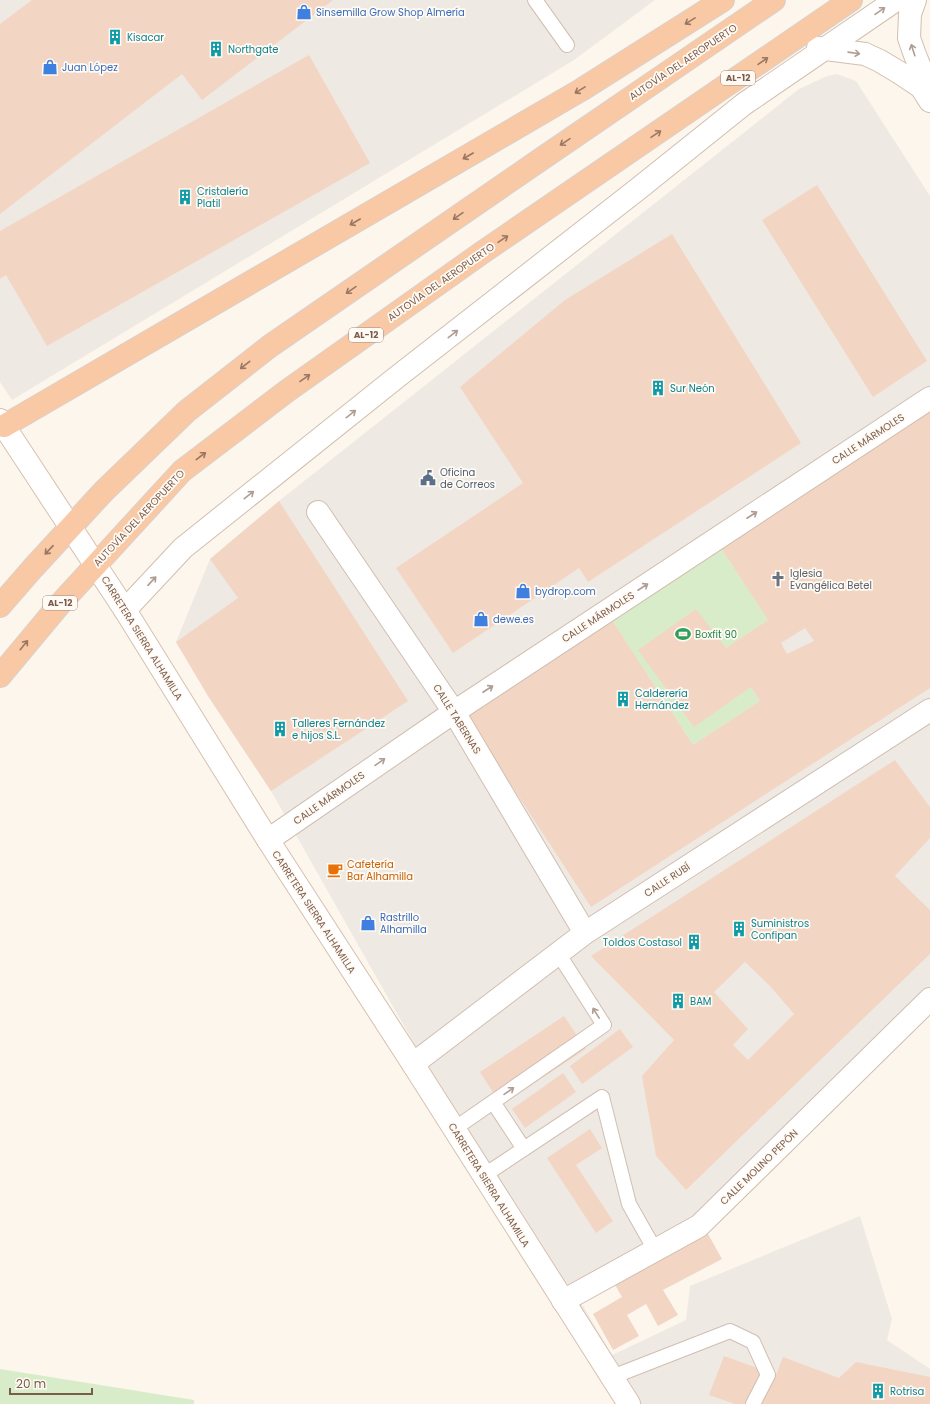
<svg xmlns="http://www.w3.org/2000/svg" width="930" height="1404" viewBox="0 0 930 1404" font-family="Poppins,sans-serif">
  <rect width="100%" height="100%" fill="#fdf6ec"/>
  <path fill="#efe9e4" d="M 0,0 L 655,0 L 574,60 L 12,400 L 0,382 Z
    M 837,74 L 856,81 L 930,196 L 930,995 L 697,1220 L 573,1289 L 612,1355 L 686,1320 L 690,1286 L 860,1216 L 892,1319 L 887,1340 L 930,1369 L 930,1404 L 618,1404 L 271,791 L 208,696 L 176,642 L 210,559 L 279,501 L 799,89 L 827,76 Z"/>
  <path fill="#d8ecc9" d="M 721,548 L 768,620 L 726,648 L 760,701 L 693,745 L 612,620 Z
    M 0,1369 L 194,1400 L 194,1404 L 0,1404 Z"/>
  <path fill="#f3d5c3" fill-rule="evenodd" d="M 32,0 L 333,0 L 202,100 L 182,74 L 0,214 L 0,24 Z
    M 309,55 L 370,163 L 47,346 L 6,275 L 0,279 L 0,231 Z
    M 817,185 L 927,361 L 873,397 L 762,220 Z
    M 672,234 L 801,443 L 588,582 L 579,568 L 453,653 L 396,568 L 523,483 L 460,387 L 565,300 Z
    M 930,412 L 930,688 L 591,907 L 466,716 L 612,620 L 693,745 L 760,701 L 751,687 L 694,727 L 638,650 L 696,609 L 726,648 L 768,620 L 721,548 ZM 805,628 L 814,641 L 787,654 L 781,643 Z
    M 279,501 L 408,701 L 271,791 L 208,696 L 176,642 L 238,598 L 210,559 Z
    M 895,760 L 930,807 L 930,838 L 895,876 L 930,910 L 930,954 L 686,1190 L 656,1156 L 642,1076 L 674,1040 L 591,956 ZM 745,962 L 770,986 L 794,1014 L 748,1060 L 733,1045 L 748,1029 L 714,992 Z
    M 564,1016 L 586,1049 L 501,1105 L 480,1072 Z
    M 620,1029 L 633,1047 L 582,1084 L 570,1066 Z
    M 563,1073 L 576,1092 L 525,1128 L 512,1109 Z
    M 590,1129 L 602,1148 L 576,1165 L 613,1221 L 596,1233 L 547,1158 Z
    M 708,1234 L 722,1259 L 663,1290 L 678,1315 L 658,1326 L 646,1304 L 627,1315 L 639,1336 L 613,1350 L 593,1314 L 622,1297 L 614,1283 Z
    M 724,1356 L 776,1375 L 783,1357 L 839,1378 L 856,1362 L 930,1377 L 930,1404 L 735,1404 L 709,1395 Z"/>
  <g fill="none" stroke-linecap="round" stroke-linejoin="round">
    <defs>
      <path id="service" d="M 535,0 L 567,45
        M 493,1102 L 524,1149
        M 454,1129 L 604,1025 L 558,953
        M 483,1176 L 602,1097 L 629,1204 L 655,1250
        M 612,1377 L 730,1331 L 753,1342 L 768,1375 L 753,1404"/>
      <path id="minor" d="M 915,0 L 910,14 L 909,38 L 915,55 L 922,72 L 921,87
        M 818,48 L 865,54 L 880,61 L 900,73 L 921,87 L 930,101
        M 318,512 L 454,712 L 585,933
        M 125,610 L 183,548 L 397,377 L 638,189 L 744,104 L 896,0
        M 268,840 L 454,712 L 930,398
        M 413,1064 L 585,933 L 930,710
        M 563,1301 L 699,1226 L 930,999"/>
      <path id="secondary" d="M 0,420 L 125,610 L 268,840 L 413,1064 L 629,1404"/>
      <path id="trunk" d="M 4,426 L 581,90 L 723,0
        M 0,606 L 33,568 L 104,491 L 187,411 L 270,346 L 537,162 L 774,0
        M 0,676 L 60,604 L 182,471 L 287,391 L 483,252 L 851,0"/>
    </defs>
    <use href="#service" stroke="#d1beb0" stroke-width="16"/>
    <use href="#minor" stroke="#d1beb0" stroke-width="24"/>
    <use href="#secondary" stroke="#d6c0b0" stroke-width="24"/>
    <use href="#trunk" stroke="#dad1cd" stroke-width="24"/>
    <use href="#service" stroke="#fff" stroke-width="14"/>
    <use href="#minor" stroke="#fff" stroke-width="22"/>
    <use href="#secondary" stroke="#fff" stroke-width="22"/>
    <use href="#trunk" stroke="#f9c8a4" stroke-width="22"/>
  </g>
  <defs><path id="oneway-shaft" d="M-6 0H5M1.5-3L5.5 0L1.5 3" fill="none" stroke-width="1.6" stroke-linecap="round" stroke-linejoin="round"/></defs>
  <g stroke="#af9d94">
    <use href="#oneway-shaft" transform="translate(880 11) rotate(-35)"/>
    <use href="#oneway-shaft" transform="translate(913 50) rotate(-108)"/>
    <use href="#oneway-shaft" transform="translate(854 53) rotate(8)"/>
    <use href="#oneway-shaft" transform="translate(453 334) rotate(-38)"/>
    <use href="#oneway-shaft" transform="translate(351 414) rotate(-38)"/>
    <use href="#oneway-shaft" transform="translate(249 495) rotate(-38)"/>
    <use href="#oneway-shaft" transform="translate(752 515) rotate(-33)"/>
    <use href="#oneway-shaft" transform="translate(152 581) rotate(-47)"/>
    <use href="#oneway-shaft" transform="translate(643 587) rotate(-33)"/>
    <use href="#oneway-shaft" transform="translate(488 689) rotate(-33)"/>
    <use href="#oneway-shaft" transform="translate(380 762) rotate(-35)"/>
    <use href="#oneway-shaft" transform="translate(596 1013) rotate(-122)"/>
    <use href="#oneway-shaft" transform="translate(509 1091) rotate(-35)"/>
  </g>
  <g stroke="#9a7763">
    <use href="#oneway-shaft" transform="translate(690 21) rotate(148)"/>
    <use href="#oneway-shaft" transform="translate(763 61) rotate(-35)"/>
    <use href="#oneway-shaft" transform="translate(580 90) rotate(149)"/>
    <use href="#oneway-shaft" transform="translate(656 134) rotate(-34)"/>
    <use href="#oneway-shaft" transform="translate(565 142) rotate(146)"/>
    <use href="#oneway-shaft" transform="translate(468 156) rotate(150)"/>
    <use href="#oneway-shaft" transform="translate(458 216) rotate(145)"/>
    <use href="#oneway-shaft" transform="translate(355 222) rotate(150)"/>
    <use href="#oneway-shaft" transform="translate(503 239) rotate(-34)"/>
    <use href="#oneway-shaft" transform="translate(351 290) rotate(145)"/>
    <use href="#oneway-shaft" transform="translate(245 365) rotate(142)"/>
    <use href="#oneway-shaft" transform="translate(305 378) rotate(-35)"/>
    <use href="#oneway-shaft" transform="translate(201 456) rotate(-37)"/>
    <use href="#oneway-shaft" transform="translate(49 550) rotate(133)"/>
    <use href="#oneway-shaft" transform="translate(24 645) rotate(-51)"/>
  </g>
  <defs>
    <symbol id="shop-bare" viewBox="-9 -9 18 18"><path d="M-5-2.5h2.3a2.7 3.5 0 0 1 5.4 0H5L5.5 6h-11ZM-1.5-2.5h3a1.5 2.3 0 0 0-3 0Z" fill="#3f7fe0" stroke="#fffaf3" stroke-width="2.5" paint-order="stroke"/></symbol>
    <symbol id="building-bare" viewBox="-9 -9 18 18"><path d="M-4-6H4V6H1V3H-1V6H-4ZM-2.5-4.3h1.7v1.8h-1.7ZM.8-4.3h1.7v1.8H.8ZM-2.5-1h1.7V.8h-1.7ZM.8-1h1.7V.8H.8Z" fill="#0f9aa8" stroke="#fffaf3" stroke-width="2.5" paint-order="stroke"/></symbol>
    <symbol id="civic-bare" viewBox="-9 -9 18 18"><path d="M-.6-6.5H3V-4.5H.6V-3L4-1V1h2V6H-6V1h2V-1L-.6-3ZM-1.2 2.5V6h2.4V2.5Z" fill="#5c6f8a" stroke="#fffaf3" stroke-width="2.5" paint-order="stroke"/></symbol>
    <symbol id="church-bare" viewBox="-9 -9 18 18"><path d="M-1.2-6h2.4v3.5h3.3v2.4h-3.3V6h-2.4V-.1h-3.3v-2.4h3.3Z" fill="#6b7280" stroke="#fffaf3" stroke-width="2.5" paint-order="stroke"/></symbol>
    <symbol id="stadium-bare" viewBox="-9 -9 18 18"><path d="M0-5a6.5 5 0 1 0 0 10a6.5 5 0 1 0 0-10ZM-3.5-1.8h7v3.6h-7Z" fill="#2e9e5b" stroke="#fffaf3" stroke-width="2.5" paint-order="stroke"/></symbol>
    <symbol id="cafe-bare" viewBox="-9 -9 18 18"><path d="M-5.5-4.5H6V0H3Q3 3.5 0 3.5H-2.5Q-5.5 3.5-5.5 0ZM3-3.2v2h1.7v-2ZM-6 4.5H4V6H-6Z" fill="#e8710a" stroke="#fffaf3" stroke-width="2.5" paint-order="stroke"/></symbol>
  </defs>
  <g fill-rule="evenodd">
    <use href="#shop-bare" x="293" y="1" width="22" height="22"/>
    <use href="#building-bare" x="104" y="26" width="22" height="22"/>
    <use href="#building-bare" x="205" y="38" width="22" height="22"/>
    <use href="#shop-bare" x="39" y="56" width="22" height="22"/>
    <use href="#building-bare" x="174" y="186" width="22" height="22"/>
    <use href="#building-bare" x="647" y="377" width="22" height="22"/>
    <use href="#civic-bare" x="417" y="467" width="22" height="22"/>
    <use href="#church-bare" x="767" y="568" width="22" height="22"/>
    <use href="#shop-bare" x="512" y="580" width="22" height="22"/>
    <use href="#shop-bare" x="470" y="608" width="22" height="22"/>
    <use href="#stadium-bare" x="672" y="623" width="22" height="22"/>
    <use href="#building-bare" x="612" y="688" width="22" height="22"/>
    <use href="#building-bare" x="269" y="718" width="22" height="22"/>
    <use href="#cafe-bare" x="324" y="859" width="22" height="22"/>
    <use href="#shop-bare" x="357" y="912" width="22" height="22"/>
    <use href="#building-bare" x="728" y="918" width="22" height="22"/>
    <use href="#building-bare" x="683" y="931" width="22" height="22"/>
    <use href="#building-bare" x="667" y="990" width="22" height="22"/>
    <use href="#building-bare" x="867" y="1380" width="22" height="22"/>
  </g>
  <g text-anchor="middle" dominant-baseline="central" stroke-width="3.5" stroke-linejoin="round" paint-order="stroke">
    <g fill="#fffaf3" stroke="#a28b7f" stroke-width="1">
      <rect x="721" y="71" width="34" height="14" rx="3"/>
      <rect x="349" y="328" width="34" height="14" rx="3"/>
      <rect x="43" y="596" width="34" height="14" rx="3"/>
    </g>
    <g font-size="9" font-weight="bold" fill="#7a5c4d">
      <text x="738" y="78">AL-12</text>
      <text x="366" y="335">AL-12</text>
      <text x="60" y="603">AL-12</text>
    </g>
    <g font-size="10" fill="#366cbe" stroke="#fffaf3" text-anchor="start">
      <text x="316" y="12">Sinsemilla Grow Shop Almería</text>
      <text x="62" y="67">Juan López</text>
      <text x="535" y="591">bydrop.com</text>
      <text x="493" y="619">dewe.es</text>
      <text x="380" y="917">Rastrillo<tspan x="380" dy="12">Alhamilla</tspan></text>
    </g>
    <g font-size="10" fill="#0d838f" stroke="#fffaf3" text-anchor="start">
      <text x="127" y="37">Kisacar</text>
      <text x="228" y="49">Northgate</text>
      <text x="197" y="191">Cristalería<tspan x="197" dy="12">Platil</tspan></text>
      <text x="670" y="388">Sur Neón</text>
      <text x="635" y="693">Calderería<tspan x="635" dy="12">Hernández</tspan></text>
      <text x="292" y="723">Talleres Fernández<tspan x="292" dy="12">e hijos S.L.</tspan></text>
      <text x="751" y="923">Suministros<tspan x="751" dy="12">Confipan</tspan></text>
      <text x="682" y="942" text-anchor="end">Toldos Costasol</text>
      <text x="690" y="1001">BAM</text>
      <text x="890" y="1391">Rotrisa</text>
    </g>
    <g font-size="10" fill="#7a5c4d" stroke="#fffaf3">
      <text transform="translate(683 62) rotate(-34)">AUTOVÍA DEL AEROPUERTO</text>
      <text transform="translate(441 282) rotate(-35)">AUTOVÍA DEL AEROPUERTO</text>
      <text transform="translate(868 439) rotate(-33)">CALLE MÁRMOLES</text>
      <text transform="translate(139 518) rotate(-47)">AUTOVÍA DEL AEROPUERTO</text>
      <text transform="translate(598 617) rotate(-33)">CALLE MÁRMOLES</text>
      <text transform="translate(142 638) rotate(58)">CARRETERA SIERRA ALHAMILLA</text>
      <text transform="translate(457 719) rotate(58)">CALLE TABERNAS</text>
      <text transform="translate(329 798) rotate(-35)">CALLE MÁRMOLES</text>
      <text transform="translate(667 880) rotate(-33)">CALLE RUBÍ</text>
      <text transform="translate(314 912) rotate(57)">CARRETERA SIERRA ALHAMILLA</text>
      <text transform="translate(759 1167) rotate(-44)">CALLE MOLINO PEPÓN</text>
      <text transform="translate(489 1185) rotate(58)">CARRETERA SIERRA ALHAMILLA</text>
    </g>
    <g font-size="10" fill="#4e5e75" stroke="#fffaf3" text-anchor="start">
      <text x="440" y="472">Oficina<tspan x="440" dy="12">de Correos</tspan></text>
    </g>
    <g font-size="10" fill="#5b616d" stroke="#fffaf3" text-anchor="start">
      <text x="790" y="573">Iglesia<tspan x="790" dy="12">Evangélica Betel</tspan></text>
    </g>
    <g font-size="10" fill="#27864d" stroke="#fffaf3" text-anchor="start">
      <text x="695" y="634">Boxfit 90</text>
    </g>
    <g font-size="10" fill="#c56008" stroke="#fffaf3" text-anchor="start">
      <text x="347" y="864">Cafetería<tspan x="347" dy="12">Bar Alhamilla</tspan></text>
    </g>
  </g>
  <path d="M10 1388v6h82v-6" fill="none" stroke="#7a5c4d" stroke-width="2"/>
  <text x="16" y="1388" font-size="12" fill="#7a5c4d" stroke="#fffaf3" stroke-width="3" paint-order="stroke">20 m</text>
</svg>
